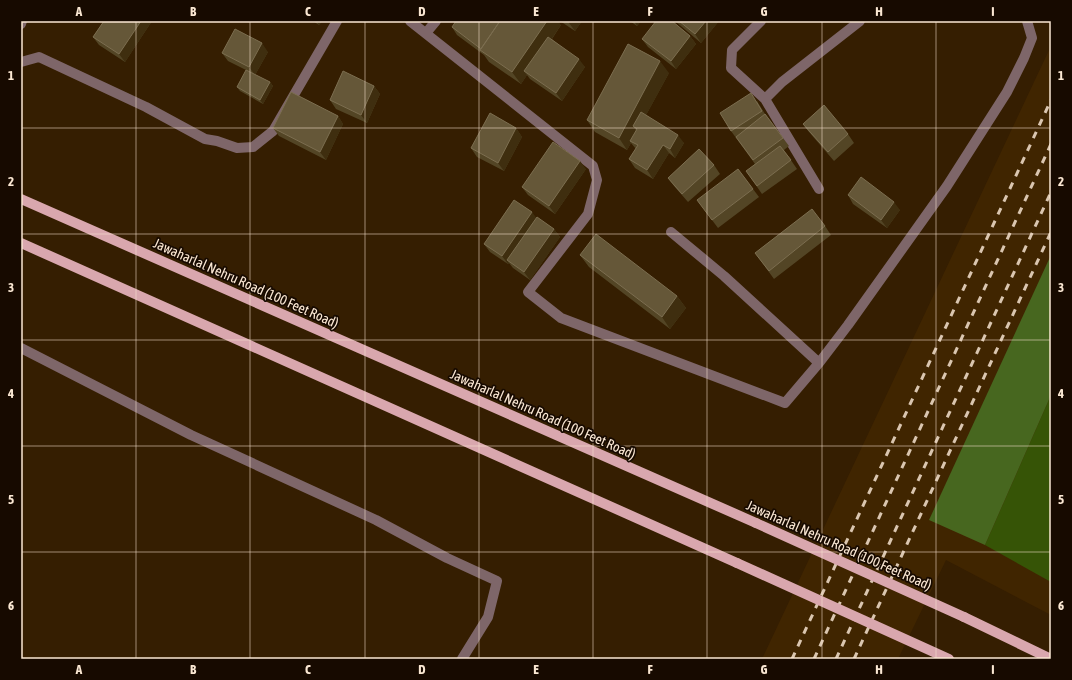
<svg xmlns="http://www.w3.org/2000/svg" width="1072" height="680" viewBox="0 0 1072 680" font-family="'Asap Condensed',sans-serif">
  <rect width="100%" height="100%" fill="#351e01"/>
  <path fill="#402500" d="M 1051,46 L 1051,615 L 946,560 L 898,659 L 762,659 Z"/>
  <path fill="#365406" d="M 1051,395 L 1051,582 L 985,545 Z"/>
  <path fill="#47671f" d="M 1051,255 L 1051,395 L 985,545 L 929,520 Z"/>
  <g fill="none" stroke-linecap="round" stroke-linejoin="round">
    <path stroke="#7e6669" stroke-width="10" d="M 410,21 L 593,166 L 597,180 L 588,214 L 528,292 L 561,318 L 785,403 L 819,363 L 848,325 L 947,186 L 1007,92 L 1024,58 L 1032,38 L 1027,21
      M 761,21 L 732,50 L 731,68 L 765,99
      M 21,24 L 22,21
      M 426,33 L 436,21
      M 21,62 L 39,57 L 146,107 L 205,139 L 217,141 L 237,148 L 253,147 L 273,131 L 337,21
      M 819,189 L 765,99 L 782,82 L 860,21
      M 671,232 L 724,276 L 819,363
      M 21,348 L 191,435 L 376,520 L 447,558 L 497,581 L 488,617 L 462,659"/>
    <path stroke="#d9a7ae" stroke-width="10" d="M 21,199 L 756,523
      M 21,243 L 737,563
      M 964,617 L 1051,659"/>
    <path stroke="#dac6b0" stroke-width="3" stroke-dasharray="7 7" stroke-linecap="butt" d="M 792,659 L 1051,100
      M 814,659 L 1051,144
      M 836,659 L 1051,192
      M 854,659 L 1051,232"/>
    <path stroke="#d9a7ae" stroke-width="10" d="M 756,523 L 964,617
      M 737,563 L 949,659"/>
  </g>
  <path fill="#534525" d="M 104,21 L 152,21 L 125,62 L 99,45 L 93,37 Z
    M 313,21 L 322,21 L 319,25 Z
    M 560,21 L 582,21 L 575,31 Z
    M 630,21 L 641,21 L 637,26 Z
    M 675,21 L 719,21 L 701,43 Z
    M 561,25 L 552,39 L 585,67 L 562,101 L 530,79 L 527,75 L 521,84 L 489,62 L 484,55 L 457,35 L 452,27 Z
    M 690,36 L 696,44 L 676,69 L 648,47 L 642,39 Z
    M 268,52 L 255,75 L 270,82 L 273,86 L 263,104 L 240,91 L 237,87 L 246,70 L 228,61 L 222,53 Z
    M 669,73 L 646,115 L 684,143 L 675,158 L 669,153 L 653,179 L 635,168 L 629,159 L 636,149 L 631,143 L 627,150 L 595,132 L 587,120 Z
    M 374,86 L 380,94 L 367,123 L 336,109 L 330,100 Z
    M 757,101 L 765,114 L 789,146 L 784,150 L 797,169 L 762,194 L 746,171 L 755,164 L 731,131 Z
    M 338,116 L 343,124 L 326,160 L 279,136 L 273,128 Z
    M 803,124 L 848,134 L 854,143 L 834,161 L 809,132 Z
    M 516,128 L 522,137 L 504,171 L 477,157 L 471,148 Z
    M 714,165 L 720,174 L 688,202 L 674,186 L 668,178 Z
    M 586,169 L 555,214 L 528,195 L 522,187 Z
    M 753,189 L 759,197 L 718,228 L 697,200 Z
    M 848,195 L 900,210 L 887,228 L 853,204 Z
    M 536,218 L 554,229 L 560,237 L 530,280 L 513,268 L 509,263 L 508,264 L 490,252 L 484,244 Z
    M 825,226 L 831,235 L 774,279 L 755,253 Z
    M 580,255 L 677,296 L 686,308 L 670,329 L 589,267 Z"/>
  <path fill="#3f2e0f" d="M 141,21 L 152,21 L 125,62 L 119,54 Z
    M 316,21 L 322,21 L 319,25 Z
    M 547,21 L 558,21 L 561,25 L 528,74 L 524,71 L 527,75 L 521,84 L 512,72 Z
    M 570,21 L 582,21 L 575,31 L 569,23 Z
    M 634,21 L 641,21 L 637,26 Z
    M 706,21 L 719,21 L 701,43 L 695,34 Z
    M 690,36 L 696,44 L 676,69 L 671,61 Z
    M 262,43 L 268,52 L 255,75 L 249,67 Z
    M 579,59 L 585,67 L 562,101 L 556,93 Z
    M 660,61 L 669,73 L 638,130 L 633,126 L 637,132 L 630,141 L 631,143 L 627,150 L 619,138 Z
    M 270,82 L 273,86 L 263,104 L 260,100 Z
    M 374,86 L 380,94 L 367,123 L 361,115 Z
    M 338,116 L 343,124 L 326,160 L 320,152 Z
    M 516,128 L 522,137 L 504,171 L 498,163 Z
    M 678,135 L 684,143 L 675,158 L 670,149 Z
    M 663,145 L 669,153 L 653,179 L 647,170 Z
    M 580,161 L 586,169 L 555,214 L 549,206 Z
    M 894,202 L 900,210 L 887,228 L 881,220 Z
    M 532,212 L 538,220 L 507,260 L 509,263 L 508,264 L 502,256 Z
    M 554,229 L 560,237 L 530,280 L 524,272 Z
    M 677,296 L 686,308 L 670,329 L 662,317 Z"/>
  <path fill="#655738" stroke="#7c6e50" d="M 104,21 L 141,21 L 119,54 L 93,37 Z
    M 456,21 L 500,21 L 481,49 L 452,27 Z
    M 500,21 L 547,21 L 512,72 L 480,50 Z
    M 656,21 L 672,21 L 690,36 L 671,61 L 642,39 Z
    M 679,21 L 706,21 L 695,34 Z
    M 235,29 L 262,43 L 249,67 L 222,53 Z
    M 548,37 L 579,59 L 556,93 L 524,71 Z
    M 628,44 L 660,61 L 619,138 L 587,120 Z
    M 246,70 L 270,82 L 260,100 L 237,87 Z
    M 343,71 L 374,86 L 361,115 L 330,100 Z
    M 291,92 L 338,116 L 320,152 L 273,128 Z
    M 751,93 L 762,111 L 731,131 L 720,113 Z
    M 824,105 L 848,134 L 828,152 L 803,124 Z
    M 641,112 L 678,135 L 670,149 L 663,145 L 647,170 L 629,159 L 638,145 L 630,141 L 637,129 L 633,126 Z
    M 490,113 L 516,128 L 498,163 L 471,148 Z
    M 765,114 L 783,138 L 753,160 L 736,137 Z
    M 553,142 L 580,161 L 549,206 L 522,187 Z
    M 780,146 L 791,160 L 757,186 L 746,171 Z
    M 699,149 L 714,165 L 682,194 L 668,178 Z
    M 738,169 L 753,189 L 712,220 L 697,200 Z
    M 861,177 L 894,202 L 881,220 L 848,195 Z
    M 514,200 L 532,212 L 502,256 L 484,244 Z
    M 812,209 L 825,226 L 769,271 L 755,253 Z
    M 537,217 L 554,229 L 524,272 L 507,260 Z
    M 596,234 L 677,296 L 662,317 L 580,255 Z"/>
  <path fill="none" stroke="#fbe8d3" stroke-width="1" stroke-opacity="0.55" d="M 136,21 L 136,659M 250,21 L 250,659M 365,21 L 365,659M 479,21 L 479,659M 593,21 L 593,659M 707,21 L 707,659M 822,21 L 822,659M 936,21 L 936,659M 21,128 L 1051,128M 21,234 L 1051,234M 21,340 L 1051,340M 21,446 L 1051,446M 21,552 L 1051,552"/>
  <g text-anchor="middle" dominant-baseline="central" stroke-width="3.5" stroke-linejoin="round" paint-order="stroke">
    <g font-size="14" fill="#fbe8d3" stroke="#170a00">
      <text transform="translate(246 283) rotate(24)">Jawaharlal Nehru Road (100 Feet Road)</text>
      <text transform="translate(543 414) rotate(24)">Jawaharlal Nehru Road (100 Feet Road)</text>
      <text transform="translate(839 545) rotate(24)">Jawaharlal Nehru Road (100 Feet Road)</text>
    </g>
  </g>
  <rect width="1072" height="680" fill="none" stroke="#170a00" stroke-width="44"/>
  <rect x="22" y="22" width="1028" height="636" fill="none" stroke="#fbe8d3" stroke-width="1.5"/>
  <g font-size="13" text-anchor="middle" font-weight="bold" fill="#fbe8d3">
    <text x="79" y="16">A</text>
    <text x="193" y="16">B</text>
    <text x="308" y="16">C</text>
    <text x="422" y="16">D</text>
    <text x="536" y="16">E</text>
    <text x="650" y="16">F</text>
    <text x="764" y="16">G</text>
    <text x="879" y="16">H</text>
    <text x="993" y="16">I</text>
    <text x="11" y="80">1</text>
    <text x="1061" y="80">1</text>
    <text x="11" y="186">2</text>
    <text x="1061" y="186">2</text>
    <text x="11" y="292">3</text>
    <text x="1061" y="292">3</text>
    <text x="11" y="398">4</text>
    <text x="1061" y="398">4</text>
    <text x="11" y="504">5</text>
    <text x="1061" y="504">5</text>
    <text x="11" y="610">6</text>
    <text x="1061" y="610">6</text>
    <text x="79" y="674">A</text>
    <text x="193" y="674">B</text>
    <text x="308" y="674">C</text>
    <text x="422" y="674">D</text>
    <text x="536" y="674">E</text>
    <text x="650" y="674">F</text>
    <text x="764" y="674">G</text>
    <text x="879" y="674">H</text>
    <text x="993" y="674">I</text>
  </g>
</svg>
